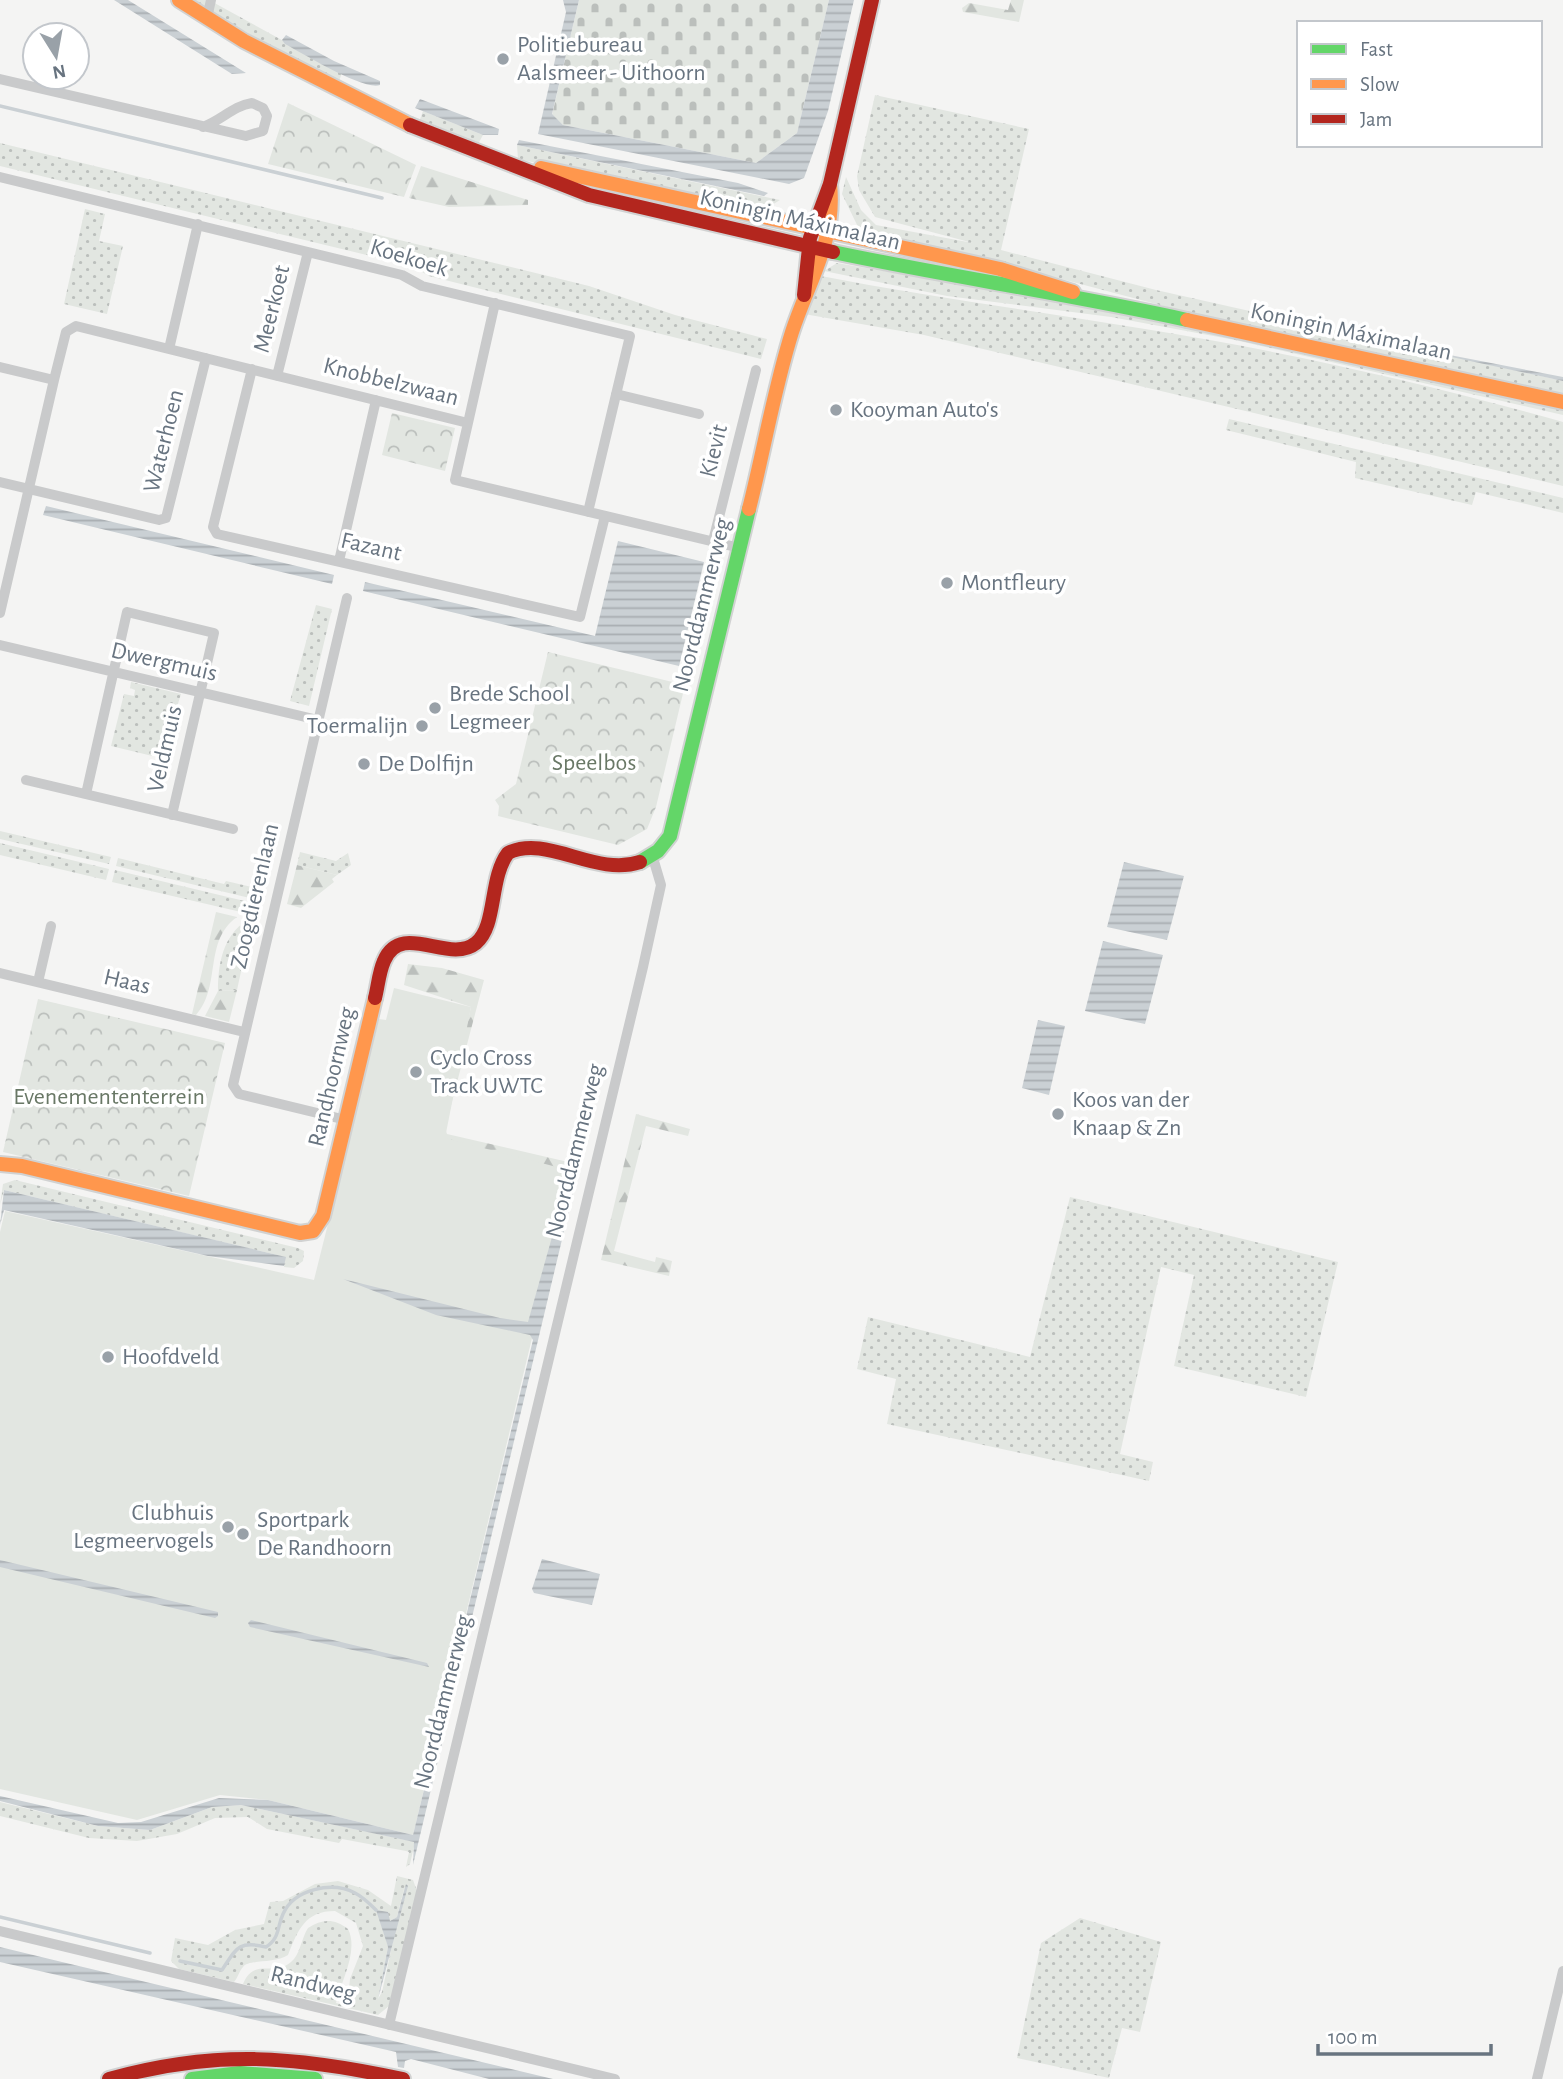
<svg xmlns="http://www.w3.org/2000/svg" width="1563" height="2079" viewBox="0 0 1563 2079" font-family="'Alegreya Sans',sans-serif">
  <defs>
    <pattern id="grass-dots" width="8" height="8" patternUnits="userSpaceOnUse" patternTransform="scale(1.75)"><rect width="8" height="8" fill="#e2e6e1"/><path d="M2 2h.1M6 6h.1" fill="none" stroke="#bbbfbc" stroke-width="1.8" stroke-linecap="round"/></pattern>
    <pattern id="forest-firs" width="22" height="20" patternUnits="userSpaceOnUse" patternTransform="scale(1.75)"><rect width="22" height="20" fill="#e2e6e1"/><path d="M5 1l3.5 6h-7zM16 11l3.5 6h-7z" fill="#bbbfbc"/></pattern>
    <pattern id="cemetery-stones" width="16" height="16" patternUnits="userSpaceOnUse" patternTransform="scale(1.75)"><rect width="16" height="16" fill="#e2e6e1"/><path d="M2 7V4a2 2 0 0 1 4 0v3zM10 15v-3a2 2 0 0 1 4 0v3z" fill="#bbbfbc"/></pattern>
    <pattern id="park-crowns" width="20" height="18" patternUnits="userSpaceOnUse" patternTransform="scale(1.75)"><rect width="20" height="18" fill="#e2e6e1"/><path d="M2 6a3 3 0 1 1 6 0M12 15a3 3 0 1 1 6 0" fill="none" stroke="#bbbfbc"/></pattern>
    <pattern id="water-rules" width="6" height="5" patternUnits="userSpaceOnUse" patternTransform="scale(1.75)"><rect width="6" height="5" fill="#cad0d4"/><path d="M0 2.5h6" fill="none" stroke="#a8adb1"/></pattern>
  </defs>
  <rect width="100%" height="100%" fill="#f4f4f3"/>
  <path fill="url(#grass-dots)" fill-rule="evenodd" d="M 191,0 L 209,0 L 342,73 L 339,81 L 301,64 Z
    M 875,95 L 1029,129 L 1001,250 L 1156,290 L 1563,381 L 1563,396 L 1228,323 L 1016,267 L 860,231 L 842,194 L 846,177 L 861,210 L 876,225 L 973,243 L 875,217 L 859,190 L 857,176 Z
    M 423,111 L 483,135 L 477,146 L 419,122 Z
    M 0,143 L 589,286 L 675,315 L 767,339 L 761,359 L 429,276 L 412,266 L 0,166 Z
    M 517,145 L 780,200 L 762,211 L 518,159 Z
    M 85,209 L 105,214 L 99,241 L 123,246 L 107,314 L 64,304 Z
    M 837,263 L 1121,312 L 1563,409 L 1563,415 L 1235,340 L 1111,317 L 947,296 L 824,271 Z
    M 821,276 C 929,297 1037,311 1145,329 C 1284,351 1428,384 1563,422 L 1563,486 L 924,335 L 804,314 Z
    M 1229,419 L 1563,498 L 1563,513 L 1476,492 L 1472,505 L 1355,478 L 1356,462 L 1226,430 Z
    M 316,605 L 332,609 L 309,706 L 290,701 Z
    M 131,682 L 181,694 L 177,707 L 181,709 L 169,760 L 111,746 L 124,694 L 134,696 L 135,690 L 130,688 Z
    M 0,831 L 111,857 L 109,864 L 0,839 Z
    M 0,843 L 109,869 L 106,880 L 0,855 Z
    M 300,852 L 336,861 L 348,853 L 351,865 L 337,875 L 297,865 Z
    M 118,858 L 224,884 L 226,881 L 260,889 L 258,900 L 116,866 Z
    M 115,870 L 257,904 L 254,915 L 112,882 Z
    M 247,920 L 252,921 L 237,990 L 218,991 C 218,963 223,936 247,920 Z
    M 15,1180 L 298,1248 L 304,1251 L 303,1261 L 294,1268 L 284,1267 L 285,1257 L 4,1190 L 0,1205 L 3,1184 Z
    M 1070,1197 L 1338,1262 L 1306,1397 L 1174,1366 L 1194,1275 L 1161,1267 L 1120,1454 L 1153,1462 L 1149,1481 L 887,1424 L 896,1379 L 857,1369 L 868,1317 L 1030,1357 Z
    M 0,1802 L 98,1826 L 150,1830 L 212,1807 L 241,1805 L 415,1842 L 410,1864 L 406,1867 L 409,1852 L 406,1851 L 342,1839 L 339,1843 L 267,1829 L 248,1817 L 215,1818 L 177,1834 L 137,1841 L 89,1838 L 0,1816 Z
    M 397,1876 L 413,1880 L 417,1891 L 389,2006 L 378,2015 L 243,1984 C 255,1955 275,1980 294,1959 C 301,1950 302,1937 308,1928 C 322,1919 334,1918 348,1929 C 359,1951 341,1981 336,2003 L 347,2006 L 350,1979 L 363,1946 L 356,1923 L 335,1911 C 305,1911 298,1930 288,1955 C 274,1964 248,1959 243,1967 C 239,1971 238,1978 234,1982 L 179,1969 L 171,1961 L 175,1938 L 208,1945 L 235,1930 L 264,1924 L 270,1902 L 283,1901 L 315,1884 L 338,1881 L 368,1890 L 391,1906 ZM 405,1885 L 382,1992 L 378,1999 L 388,1947 L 377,1910 L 390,1921 L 397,1917 Z
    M 1080,1918 L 1161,1942 L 1140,2032 L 1122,2028 L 1109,2078 L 1017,2058 L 1041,1943 Z"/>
  <path fill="url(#forest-firs)" d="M 1011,0 L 1024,0 L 1019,22 L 963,12 L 962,8 L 969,3 L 1008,10 Z
    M 421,166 L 528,200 L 528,205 L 449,207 L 409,198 Z
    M 297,865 L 337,875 L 332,879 L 334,882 L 301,908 L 287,904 Z
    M 216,912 L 237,917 C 203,941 222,986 196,1015 L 192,1014 Z
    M 408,964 L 442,968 L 484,980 L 445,1128 L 447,1134 L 581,1165 L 577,1180 L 454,1148 L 440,1141 L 471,1007 L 404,985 Z
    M 237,990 L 229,1022 L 205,1016 L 218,991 Z
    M 636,1114 L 690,1129 L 688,1136 L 646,1126 L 614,1251 L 655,1262 L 656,1257 L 672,1261 L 669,1276 L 601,1260 Z"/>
  <path fill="url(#cemetery-stones)" d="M 579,0 L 829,0 L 797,133 L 756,163 L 563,125 L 552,115 Z"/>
  <path fill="url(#park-crowns)" d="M 288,103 L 416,165 L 404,197 L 268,164 Z
    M 392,413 L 455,428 L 445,471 L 382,455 Z
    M 548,652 L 685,685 L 656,807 L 647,829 L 618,845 L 498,816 L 499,806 L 495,800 L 516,784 Z
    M 38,999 L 225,1043 L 189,1196 L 3,1152 Z"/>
  <path fill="#e2e6e1" d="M 394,988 L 471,1007 L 445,1138 L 572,1171 L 413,1835 L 268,1800 L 220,1795 L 137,1820 L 0,1789 L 0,1232 L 5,1211 L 314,1280 L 379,1019 L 386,1020 Z"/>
  <path fill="url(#water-rules)" d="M 114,0 L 128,0 L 246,73 L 232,74 Z
    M 563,0 L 579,0 L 552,114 L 563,125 L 756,163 L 797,133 L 829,0 L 854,0 L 828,111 L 804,178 L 789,184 L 538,134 L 566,12 Z
    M 286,35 L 334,61 L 380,81 L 380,85 C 364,91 302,53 285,44 L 282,40 Z
    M 420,99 L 499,129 L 498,135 L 483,135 L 415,108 Z
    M 519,140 L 738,183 L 768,193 L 764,196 L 517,145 Z
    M 1377,341 L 1563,377 L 1563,381 Z
    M 46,506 L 334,575 L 332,584 L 43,515 Z
    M 618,541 L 704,562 L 679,666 L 363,591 L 365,582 L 595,636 Z
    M 1124,862 L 1184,876 L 1167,940 L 1107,927 Z
    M 1103,941 L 1163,955 L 1145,1024 L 1085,1011 Z
    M 1038,1020 L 1065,1026 L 1049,1095 L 1022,1088 Z
    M 567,1184 L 575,1185 L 413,1865 L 414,1842 L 241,1805 L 212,1807 L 150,1830 L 98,1826 L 0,1801 L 0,1796 L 118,1823 L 141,1822 L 219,1798 L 268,1800 L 413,1835 L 533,1340 L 530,1335 L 436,1315 L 343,1279 L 500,1318 L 528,1322 Z
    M 4,1190 L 286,1257 L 284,1266 L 208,1256 L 4,1210 L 0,1225 Z
    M 542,1559 L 600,1574 L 592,1605 L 534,1593 L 532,1589 Z
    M 0,1560 L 218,1612 L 218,1616 L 215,1618 L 0,1567 Z
    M 251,1620 L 427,1663 L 429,1667 L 250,1627 L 248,1623 Z
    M 406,1884 L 408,1886 L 378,1999 L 388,1947 L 376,1910 L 388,1912 L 390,1921 L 397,1917 Z
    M 0,1947 L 62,1962 L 553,2079 L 489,2079 L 411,2059 L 405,2061 L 404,2068 L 398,2067 L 396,2052 L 0,1962 Z"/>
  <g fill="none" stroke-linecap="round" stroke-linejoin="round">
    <path stroke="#cad0d4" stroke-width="3.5" d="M 0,106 L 382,198
      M 0,1917 L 150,1953
      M 180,1961 L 222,1970 C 236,1949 238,1940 266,1947 C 280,1938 277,1927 283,1914 C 294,1889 332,1881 355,1893 C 363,1897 370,1904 376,1910"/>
    <defs>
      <path id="fast" d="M 833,252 C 951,277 1069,294 1187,320
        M 640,862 L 658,851 L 670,836 L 749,509
        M 192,2079 L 240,2073 L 315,2079"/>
      <path id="slow" d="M 179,0 L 244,41 L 410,125
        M 541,168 L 1000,269 L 1073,292
        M 1187,320 L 1563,402
        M 749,509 C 764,450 774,389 792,332 C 809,280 836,241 830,184
        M 0,1164 L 22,1166 L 300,1233 L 313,1231 L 323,1216 L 375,998"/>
      <path id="jam" d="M 410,125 L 589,195 L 833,252
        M 804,295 L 810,238 L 830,184 L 872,0
        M 375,998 C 378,986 379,972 384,961 C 401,920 449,965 476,943 C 497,926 489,878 508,853 C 547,834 595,877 640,862
        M 109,2079 C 217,2049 295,2056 403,2079"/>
    </defs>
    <use href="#fast" stroke="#d1d2d2" stroke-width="18"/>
    <use href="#slow" stroke="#d1d2d2" stroke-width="18"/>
    <use href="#jam" stroke="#d1d2d2" stroke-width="18"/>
    <path stroke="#c9cacb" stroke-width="10" d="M 207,18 L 211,0
      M 0,79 L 246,136 L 263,131 L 267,116 L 263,108 L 252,103 C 233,106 222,120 203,127
      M 0,177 L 402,275 L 422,286 L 630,336 L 588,512
      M 169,349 L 198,224
      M 0,367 L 54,380 L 66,332 L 76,326 L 468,423 L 455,480 L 740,548
      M 252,369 L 213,527 L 217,534 L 580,617 L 605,516
      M 277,376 L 308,252
      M 616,394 L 699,414
      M 468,423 L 495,303
      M 0,482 L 159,520 L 166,518 L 206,358
      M 713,541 L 756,370
      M 339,561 L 376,400
      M 0,613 L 54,380
      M 0,645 L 318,720
      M 26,780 L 233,829
      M 86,794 L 127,612 L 214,633 L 172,815
      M 0,973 L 244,1032
      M 38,982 L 51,926
      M 346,1120 L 239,1094 L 233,1085 L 347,598
      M 0,1931 L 615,2079
      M 389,2025 L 643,967 L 661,885 L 653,858
      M 1537,2079 L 1563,1971"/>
    <use href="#fast" stroke="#63d668" stroke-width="14"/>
    <use href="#slow" stroke="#ff974d" stroke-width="14"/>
    <use href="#jam" stroke="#b3261e" stroke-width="14"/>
  </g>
  <g fill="#99a1a8" stroke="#fff" stroke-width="2.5">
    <circle cx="503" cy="59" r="7"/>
    <circle cx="836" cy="410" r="7"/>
    <circle cx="947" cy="583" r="7"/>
    <circle cx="435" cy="708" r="7"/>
    <circle cx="422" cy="726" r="7"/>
    <circle cx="364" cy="764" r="7"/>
    <circle cx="416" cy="1072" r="7"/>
    <circle cx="1058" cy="1114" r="7"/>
    <circle cx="108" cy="1357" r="7"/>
    <circle cx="228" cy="1527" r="7"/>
    <circle cx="243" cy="1534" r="7"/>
  </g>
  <g text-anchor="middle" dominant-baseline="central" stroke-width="7" stroke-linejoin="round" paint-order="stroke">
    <g font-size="24" fill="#687480" stroke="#fff" text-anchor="start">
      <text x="517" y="45">Politiebureau<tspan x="517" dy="28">Aalsmeer - Uithoorn</tspan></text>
      <text x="850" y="410">Kooyman Auto's</text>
      <text x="961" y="583">Montfleury</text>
      <text x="449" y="694">Brede School<tspan x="449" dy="28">Legmeer</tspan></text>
      <text x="408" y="726" text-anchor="end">Toermalijn</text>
      <text x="378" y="764">De Dolfijn</text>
      <text x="430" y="1058">Cyclo Cross<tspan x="430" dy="28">Track UWTC</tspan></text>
      <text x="1072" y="1100">Koos van der<tspan x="1072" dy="28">Knaap &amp; Zn</tspan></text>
      <text x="122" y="1357">Hoofdveld</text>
      <text x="214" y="1513" text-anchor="end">Clubhuis<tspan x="214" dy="28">Legmeervogels</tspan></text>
      <text x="257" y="1520">Sportpark<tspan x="257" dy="28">De Randhoorn</tspan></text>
    </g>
    <g font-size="24" fill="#687480" stroke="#fff">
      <text transform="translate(800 220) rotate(13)">Koningin Máximalaan</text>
      <text transform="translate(409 258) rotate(17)">Koekoek</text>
      <text transform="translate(272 309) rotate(-76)">Meerkoet</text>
      <text transform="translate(1351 332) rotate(12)">Koningin Máximalaan</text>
      <text transform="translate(391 382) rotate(14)">Knobbelzwaan</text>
      <text transform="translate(164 441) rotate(-76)">Waterhoen</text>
      <text transform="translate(714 451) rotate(-76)">Kievit</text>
      <text transform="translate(371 547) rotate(13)">Fazant</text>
      <text transform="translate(702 605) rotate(-76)">Noorddammerweg</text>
      <text transform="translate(164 662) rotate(13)">Dwergmuis</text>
      <text transform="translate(165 749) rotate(-77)">Veldmuis</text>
      <text transform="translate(255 896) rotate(-77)">Zoogdierenlaan</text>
      <text transform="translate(127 982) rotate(13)">Haas</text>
      <text transform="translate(332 1077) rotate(-77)">Randhoornweg</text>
      <text transform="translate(575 1151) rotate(-76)">Noorddammerweg</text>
      <text transform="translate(443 1702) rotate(-76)">Noorddammerweg</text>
      <text transform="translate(313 1984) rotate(14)">Randweg</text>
    </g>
    <g font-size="24" fill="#697866" stroke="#fff">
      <text x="594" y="763">Speelbos</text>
      <text x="109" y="1097">Evenemententerrein</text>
    </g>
  </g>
  <rect x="1297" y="21" width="245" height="126" fill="#ffffff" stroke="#c3c7cc" stroke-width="2"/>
  <rect x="1311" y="44" width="35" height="10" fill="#63d668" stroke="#c3c7cc" stroke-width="2"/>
  <text x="1360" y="56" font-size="21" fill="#687480">Fast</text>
  <rect x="1311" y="79" width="35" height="10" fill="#ff974d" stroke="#c3c7cc" stroke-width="2"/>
  <text x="1360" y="91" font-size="21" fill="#687480">Slow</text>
  <rect x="1311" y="114" width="35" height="10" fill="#b3261e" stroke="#c3c7cc" stroke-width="2"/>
  <text x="1360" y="126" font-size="21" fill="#687480">Jam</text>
  <g transform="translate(56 56) rotate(169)"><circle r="33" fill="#ffffff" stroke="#c3c7cc" stroke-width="2"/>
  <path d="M0-5L12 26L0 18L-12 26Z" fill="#99a1a8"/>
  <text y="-10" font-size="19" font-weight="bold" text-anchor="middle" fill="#687480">N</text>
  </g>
  <path d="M1318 2044v10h173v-10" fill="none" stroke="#687480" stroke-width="3.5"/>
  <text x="1328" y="2044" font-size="21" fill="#687480" stroke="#ffffff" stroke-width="5" paint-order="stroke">100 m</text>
</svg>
